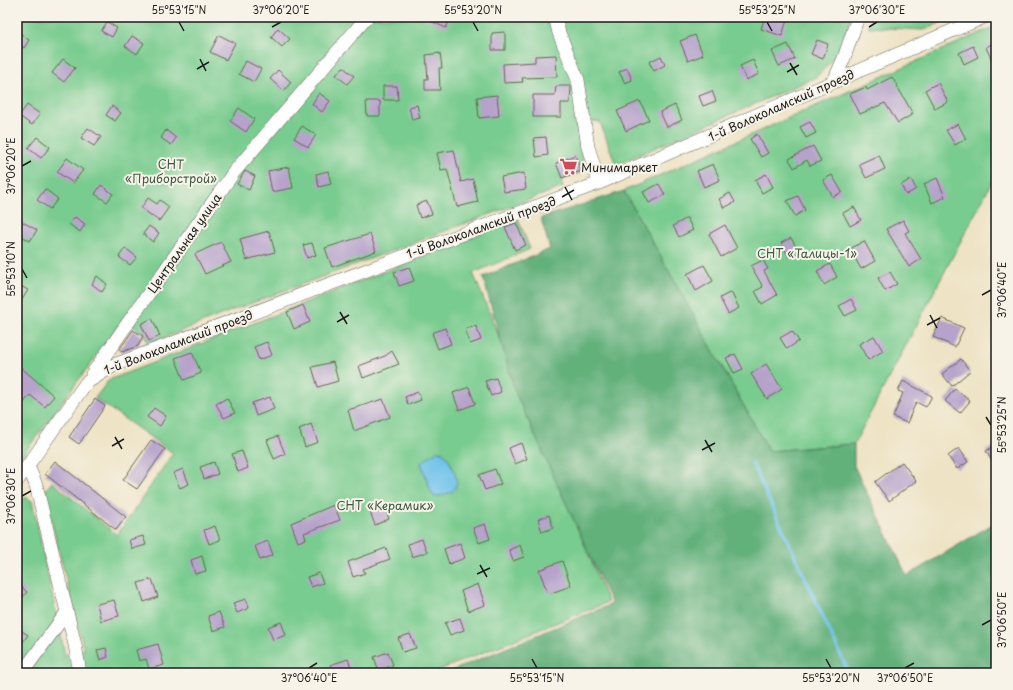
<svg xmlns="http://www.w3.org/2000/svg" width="1013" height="690" viewBox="0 0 1013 690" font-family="'Playpen Sans',sans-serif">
  <rect width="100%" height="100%" fill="#f7f3e8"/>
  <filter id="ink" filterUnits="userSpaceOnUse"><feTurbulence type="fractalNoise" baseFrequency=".025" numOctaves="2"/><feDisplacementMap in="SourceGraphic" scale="8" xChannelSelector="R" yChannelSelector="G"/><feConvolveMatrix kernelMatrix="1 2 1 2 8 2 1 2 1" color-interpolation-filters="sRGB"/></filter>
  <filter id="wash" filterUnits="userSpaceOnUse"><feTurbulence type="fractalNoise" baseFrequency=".012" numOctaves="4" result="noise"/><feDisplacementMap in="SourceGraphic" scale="16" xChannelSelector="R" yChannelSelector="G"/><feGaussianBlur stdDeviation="0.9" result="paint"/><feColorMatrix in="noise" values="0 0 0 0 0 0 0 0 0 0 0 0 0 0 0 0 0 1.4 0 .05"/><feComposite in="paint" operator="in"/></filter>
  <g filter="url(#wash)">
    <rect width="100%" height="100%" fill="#eee3c5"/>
    <path fill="#79cc8f" stroke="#4a7456" d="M 17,17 L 548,17 L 547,24 L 561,23 L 561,17 L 851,17 C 842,44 838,57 816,77 L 616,165 L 600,122 L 575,120 L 585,171 L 561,180 L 563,187 L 233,310 L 149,344 L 143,333 L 123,320 L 17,463 Z
      M 872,17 L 953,17 L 924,30 L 868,27 Z
      M 996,26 L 996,174 L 854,444 L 769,451 L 624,191 Z
      M 518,219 L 530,249 L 473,273 L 608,602 L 432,673 L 17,673 L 17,508 L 25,497 L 32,501 L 65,655 L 84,650 L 44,492 L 52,482 L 117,535 L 173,453 L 95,398 L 109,380 Z"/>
    <path fill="#62b07a" stroke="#3f664b" d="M 624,191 L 769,451 L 854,444 L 854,466 L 907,576 L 996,522 L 996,673 L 446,673 L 612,604 L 515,392 L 483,277 L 550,249 L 541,218 Z"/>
    <path fill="#6fc2eb" stroke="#466f84" d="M 437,451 L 443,452 C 448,457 450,462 453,468 C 461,488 456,493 434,497 L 431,492 L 421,463 Z"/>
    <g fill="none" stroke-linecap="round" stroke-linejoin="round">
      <path stroke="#6fc2eb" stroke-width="3.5" d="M 752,463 L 849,673"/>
    </g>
    <g id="blocks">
      <path fill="#b6a2ca" d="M 422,17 L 451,17 L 446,28 Z
        M 765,17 L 777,17 L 787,20 L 782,36 L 761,29 Z
        M 107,22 L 117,28 L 112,37 L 101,31 Z
        M 278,28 L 290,39 L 282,47 L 271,37 Z
        M 17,31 L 29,40 L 24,48 L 17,43 Z
        M 505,32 L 505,50 L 492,50 L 492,33 Z
        M 219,35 L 235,43 L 226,60 L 210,52 Z
        M 695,35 L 703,55 L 688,61 L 680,41 Z
        M 132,36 L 144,43 L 137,54 L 125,46 Z
        M 817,40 L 828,44 L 823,59 L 811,54 Z
        M 996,42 L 996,70 L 986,47 Z
        M 788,44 L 795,59 L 779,66 L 772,51 Z
        M 973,46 L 978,57 L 964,64 L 959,53 Z
        M 440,53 L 442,68 L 439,68 L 440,90 L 425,90 L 425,79 L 428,79 L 426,55 Z
        M 556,55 L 557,77 L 522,78 L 523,82 L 504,83 L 503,64 L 535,62 L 535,56 Z
        M 661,56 L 665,65 L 654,71 L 649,62 Z
        M 63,59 L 75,68 L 64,82 L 52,73 Z
        M 753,60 L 759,74 L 746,80 L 740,66 Z
        M 246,61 L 261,69 L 254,82 L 239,74 Z
        M 343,67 L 354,76 L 347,84 L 336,75 Z
        M 627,68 L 632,80 L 625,83 L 619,72 Z
        M 278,70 L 291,82 L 284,91 L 270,79 Z
        M 892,77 L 913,114 L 898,123 L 885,103 L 860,114 L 850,94 L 866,87 L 867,90 Z
        M 938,83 L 948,102 L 935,109 L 925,90 Z
        M 383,86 L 397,86 L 398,100 L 383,100 Z
        M 556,86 L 571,86 L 570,103 L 561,103 L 561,117 L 533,117 L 533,95 L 555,95 Z
        M 712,91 L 716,101 L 703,106 L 699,96 Z
        M 319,93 L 330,101 L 322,112 L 312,104 Z
        M 497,95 L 499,116 L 479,118 L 477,97 Z
        M 366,101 L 380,101 L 380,116 L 367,116 Z
        M 640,101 L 649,120 L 626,131 L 617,111 Z
        M 27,105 L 40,114 L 32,125 L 19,116 Z
        M 417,105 L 420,118 L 412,120 L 409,107 Z
        M 675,105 L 682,120 L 667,127 L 660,112 Z
        M 112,106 L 121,113 L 115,121 L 106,115 Z
        M 239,108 L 254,119 L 246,132 L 230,121 Z
        M 810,122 L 816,133 L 806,138 L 800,127 Z
        M 958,124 L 966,139 L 955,145 L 946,130 Z
        M 302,126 L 316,135 L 308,147 L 294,138 Z
        M 88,128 L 101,137 L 94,146 L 81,138 Z
        M 166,130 L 176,138 L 171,145 L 161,138 Z
        M 757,134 L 768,153 L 761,157 L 750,139 Z
        M 37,137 L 50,147 L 41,158 L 28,148 Z
        M 546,137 L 548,155 L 536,157 L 534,138 Z
        M 813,146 L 821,161 L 810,166 L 807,160 L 794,168 L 789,159 Z
        M 454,150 L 461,182 L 473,179 L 478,202 L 457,207 L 447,169 L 441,170 L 437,153 Z
        M 575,155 L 581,171 L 562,178 L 556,163 Z
        M 879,155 L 885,169 L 866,178 L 859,164 Z
        M 67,158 L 83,170 L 73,183 L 57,172 Z
        M 713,164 L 720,180 L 704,187 L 697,171 Z
        M 289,167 L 293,188 L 272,192 L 268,171 Z
        M 245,171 L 255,176 L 249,190 L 237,184 Z
        M 328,171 L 331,184 L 319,187 L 316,174 Z
        M 524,173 L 526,189 L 504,192 L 501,177 Z
        M 766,174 L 773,187 L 762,193 L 755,180 Z
        M 832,175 L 842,192 L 833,197 L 823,180 Z
        M 937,178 L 945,197 L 932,203 L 924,184 Z
        M 911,179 L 916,189 L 906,195 L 901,185 Z
        M 659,184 L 665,195 L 649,203 L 643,192 Z
        M 101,185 L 113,194 L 107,202 L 95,194 Z
        M 45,189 L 58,199 L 50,209 L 37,200 Z
        M 730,193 L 735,202 L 724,208 L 719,199 Z
        M 798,196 L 805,210 L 795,216 L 787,201 Z
        M 148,198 L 157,204 L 160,200 L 169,207 L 159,221 L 141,208 Z
        M 427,201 L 432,214 L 420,218 L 416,205 Z
        M 854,207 L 861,220 L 850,226 L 843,213 Z
        M 75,217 L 85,224 L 80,232 L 69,224 Z
        M 687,218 L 693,230 L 679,237 L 673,226 Z
        M 903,220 L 909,231 L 905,233 L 921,259 L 909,267 L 886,229 Z
        M 21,221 L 37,230 L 30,241 L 17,233 L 17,228 Z
        M 516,223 L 526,245 L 515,250 L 505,227 Z
        M 725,225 L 737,248 L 721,257 L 709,234 Z
        M 149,226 L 159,233 L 153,242 L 143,234 Z
        M 269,231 L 275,252 L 246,260 L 240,239 Z
        M 370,234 L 376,251 L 332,267 L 325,248 Z
        M 791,238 L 799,252 L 789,257 L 781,243 Z
        M 864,241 L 875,261 L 861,269 L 850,249 Z
        M 221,242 L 231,262 L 205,274 L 195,254 Z
        M 312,243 L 316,255 L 307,258 L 303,245 Z
        M 125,248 L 137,257 L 130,265 L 119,257 Z
        M 763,260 L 768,269 L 764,271 L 777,295 L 762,304 L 755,291 L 763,287 L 751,266 Z
        M 830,264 L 837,277 L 824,285 L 817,271 Z
        M 704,265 L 713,281 L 696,291 L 687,274 Z
        M 409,267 L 414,281 L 399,286 L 394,272 Z
        M 890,272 L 897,284 L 885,291 L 878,278 Z
        M 97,276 L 107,284 L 102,292 L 92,284 Z
        M 17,284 L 28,290 L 17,308 Z
        M 731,292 L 739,308 L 728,314 L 720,298 Z
        M 851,299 L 857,310 L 845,316 L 839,306 Z
        M 303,305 L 310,322 L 294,329 L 287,312 Z
        M 152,318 L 160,336 L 149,341 L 141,324 Z
        M 942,318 L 964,328 L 955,347 L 933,337 Z
        M 476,326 L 481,340 L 470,344 L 465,329 Z
        M 445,328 L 451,344 L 438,349 L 432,333 Z
        M 133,330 L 143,336 L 138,346 L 122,352 L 119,350 Z
        M 792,331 L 799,341 L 787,349 L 780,338 Z
        M 874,336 L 883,351 L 868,360 L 859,344 Z
        M 267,342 L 272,355 L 259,360 L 254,347 Z
        M 392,351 L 399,364 L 363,378 L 359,366 L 385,356 Z
        M 192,352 L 201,373 L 184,380 L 175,358 Z
        M 735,354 L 743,369 L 734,373 L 726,358 Z
        M 961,359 L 970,371 L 952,386 L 942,374 Z
        M 333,362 L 338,381 L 318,387 L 312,367 Z
        M 17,364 L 54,396 L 45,407 L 30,395 L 17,411 Z
        M 766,364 L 782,389 L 767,399 L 751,374 Z
        M 496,378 L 501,392 L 491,396 L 485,381 Z
        M 903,381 L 932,396 L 926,407 L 916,402 L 907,423 L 893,417 L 903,393 L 898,391 Z
        M 469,387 L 475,404 L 459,410 L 453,393 Z
        M 955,389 L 970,401 L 960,413 L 945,401 Z
        M 418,392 L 421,400 L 408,405 L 405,397 Z
        M 270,397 L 274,409 L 256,416 L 252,403 Z
        M 227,398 L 235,413 L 224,418 L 216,404 Z
        M 95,399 L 105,406 L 79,444 L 69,437 Z
        M 383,399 L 390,417 L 354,431 L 348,410 Z
        M 154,408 L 166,416 L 160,426 L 147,417 Z
        M 311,424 L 318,442 L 305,447 L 299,429 Z
        M 278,436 L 285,454 L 274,459 L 267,440 Z
        M 151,440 L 165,449 L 137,489 L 123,480 Z
        M 521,443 L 527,459 L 515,464 L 509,448 Z
        M 996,445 L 996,468 L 986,451 Z
        M 959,448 L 968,462 L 957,469 L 948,456 Z
        M 242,451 L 248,468 L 238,472 L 232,454 Z
        M 55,461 L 126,517 L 116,530 L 45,474 Z
        M 214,462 L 218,474 L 204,479 L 200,467 Z
        M 902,462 L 916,481 L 889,501 L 875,482 Z
        M 183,469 L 189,484 L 180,488 L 173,473 Z
        M 495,469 L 501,484 L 485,490 L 479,475 Z
        M 334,505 L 340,520 L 304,533 L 306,539 L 298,542 L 291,523 Z
        M 385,507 L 389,519 L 375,525 L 370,512 Z
        M 549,515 L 553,528 L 542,532 L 538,519 Z
        M 485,524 L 490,539 L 479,543 L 473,528 Z
        M 215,526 L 220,540 L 209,544 L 204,530 Z
        M 143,536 L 146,545 L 132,549 L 129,540 Z
        M 422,539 L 427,552 L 412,557 L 408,544 Z
        M 268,541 L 273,555 L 260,560 L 255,546 Z
        M 460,543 L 465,558 L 449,564 L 444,549 Z
        M 520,545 L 524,557 L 513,561 L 509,550 Z
        M 386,548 L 390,559 L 363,569 L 365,573 L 353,577 L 348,562 Z
        M 202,556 L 206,571 L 195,574 L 191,560 Z
        M 562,561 L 571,586 L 548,594 L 539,570 Z
        M 319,573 L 323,583 L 311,587 L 307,577 Z
        M 152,579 L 158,597 L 144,602 L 138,583 Z
        M 17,583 L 27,592 L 17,604 Z
        M 478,584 L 485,605 L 468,611 L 461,591 Z
        M 246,599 L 249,608 L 237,613 L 233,603 Z
        M 114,600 L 119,616 L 101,621 L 97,604 Z
        M 219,612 L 225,627 L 213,631 L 208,616 Z
        M 460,618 L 464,630 L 450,635 L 445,623 Z
        M 281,622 L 286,635 L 273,640 L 268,627 Z
        M 17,628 L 28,635 L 17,650 Z
        M 410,634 L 416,648 L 403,652 L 398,638 Z
        M 158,644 L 164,665 L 149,669 L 146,659 L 139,661 L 136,650 Z
        M 106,648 L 108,657 L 100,660 L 97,650 Z
        M 388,652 L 393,665 L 379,671 L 374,657 Z
        M 348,659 L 353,673 L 333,673 L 330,665 Z"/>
    </g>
  </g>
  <g filter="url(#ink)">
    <use href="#blocks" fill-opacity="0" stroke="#666257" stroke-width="1"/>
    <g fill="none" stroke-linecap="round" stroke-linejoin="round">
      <defs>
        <path id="street" d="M 555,17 L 559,33 L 578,80 L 588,147 L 599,183
          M 834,81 L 844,58 L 858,17
          M 92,374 L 234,172 L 367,17
          M 28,466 L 36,485 L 75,645 L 80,673
          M 17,481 L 86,383 L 114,365 L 599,183 L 984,17
          M 22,673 L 67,612"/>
      </defs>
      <use href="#street" stroke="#666257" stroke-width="14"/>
      <use href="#street" stroke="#fff" stroke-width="13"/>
    </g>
  </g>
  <path fill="none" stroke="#1c1c1c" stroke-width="1.5" d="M 179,22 L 184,31M 473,22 L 478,31M 767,22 L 772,31M 272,27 L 281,22M 869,27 L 877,22M 200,59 L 206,71M 790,63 L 797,75M 197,69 L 209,62M 787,72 L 799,65M 22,166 L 31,161M 565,187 L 572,200M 562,197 L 574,190M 22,269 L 27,278M 982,295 L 991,290M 340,312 L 347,324M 930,315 L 937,328M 337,322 L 349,315M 927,325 L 940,318M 986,417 L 991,425M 115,437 L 122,449M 705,440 L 712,452M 112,446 L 124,439M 702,450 L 715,443M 22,496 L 31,491M 480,565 L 487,577M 477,574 L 490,568M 982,625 L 991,620M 532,659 L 537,668M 826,659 L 831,668M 309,668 L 317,663M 905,668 L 914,663"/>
  <defs>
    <symbol id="supermarket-bare" viewBox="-9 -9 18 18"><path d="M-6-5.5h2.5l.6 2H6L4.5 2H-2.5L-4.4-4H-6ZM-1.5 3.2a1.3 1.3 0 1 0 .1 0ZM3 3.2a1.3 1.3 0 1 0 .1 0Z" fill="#d1495b" stroke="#f7f3e8" stroke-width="2.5" paint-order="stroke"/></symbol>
  </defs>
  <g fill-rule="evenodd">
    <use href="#supermarket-bare" x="556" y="154" width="25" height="25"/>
  </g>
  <g text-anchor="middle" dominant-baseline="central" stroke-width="4" stroke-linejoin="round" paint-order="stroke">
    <g font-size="12" fill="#1c1c1c" stroke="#f7f3e8">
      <text transform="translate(781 105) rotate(-24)">1-й Волоколамский проезд</text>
      <text transform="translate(481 227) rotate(-20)">1-й Волоколамский проезд</text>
      <text transform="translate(184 243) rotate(-55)">Центральная улица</text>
      <text transform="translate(178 342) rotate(-21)">1-й Волоколамский проезд</text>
    </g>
    <g font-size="12" fill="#3d5a44" stroke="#f7f3e8">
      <text x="171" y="164">СНТ<tspan x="171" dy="14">«Приборстрой»</tspan></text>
      <text x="807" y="253">СНТ «Талицы-1»</text>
      <text x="385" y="505">СНТ «Керамик»</text>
    </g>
    <g font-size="12" fill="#1c1c1c" stroke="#f7f3e8" text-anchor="start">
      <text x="581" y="167">Минимаркет</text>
    </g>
  </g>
  <rect width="1013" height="690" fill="none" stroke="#f7f3e8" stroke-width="44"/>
  <rect x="22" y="22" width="969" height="646" fill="none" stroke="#1c1c1c" stroke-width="1.5"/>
  <g font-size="10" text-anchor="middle" fill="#1c1c1c">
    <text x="179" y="14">55°53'15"N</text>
    <text x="281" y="14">37°06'20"E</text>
    <text x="473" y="14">55°53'20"N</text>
    <text x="767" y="14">55°53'25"N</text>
    <text x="877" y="14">37°06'30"E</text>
    <text transform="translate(11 166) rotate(-90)" y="4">37°06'20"E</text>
    <text transform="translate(11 269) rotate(-90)" y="4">55°53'10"N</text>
    <text transform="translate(1002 290) rotate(-90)" y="4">37°06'40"E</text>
    <text transform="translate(1002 425) rotate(-90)" y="4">55°53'25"N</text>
    <text transform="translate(11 496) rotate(-90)" y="4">37°06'30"E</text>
    <text transform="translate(1002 620) rotate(-90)" y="4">37°06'50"E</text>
    <text x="309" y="682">37°06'40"E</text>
    <text x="537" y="682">55°53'15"N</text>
    <text x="831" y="682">55°53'20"N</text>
    <text x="905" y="682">37°06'50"E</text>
  </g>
</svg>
